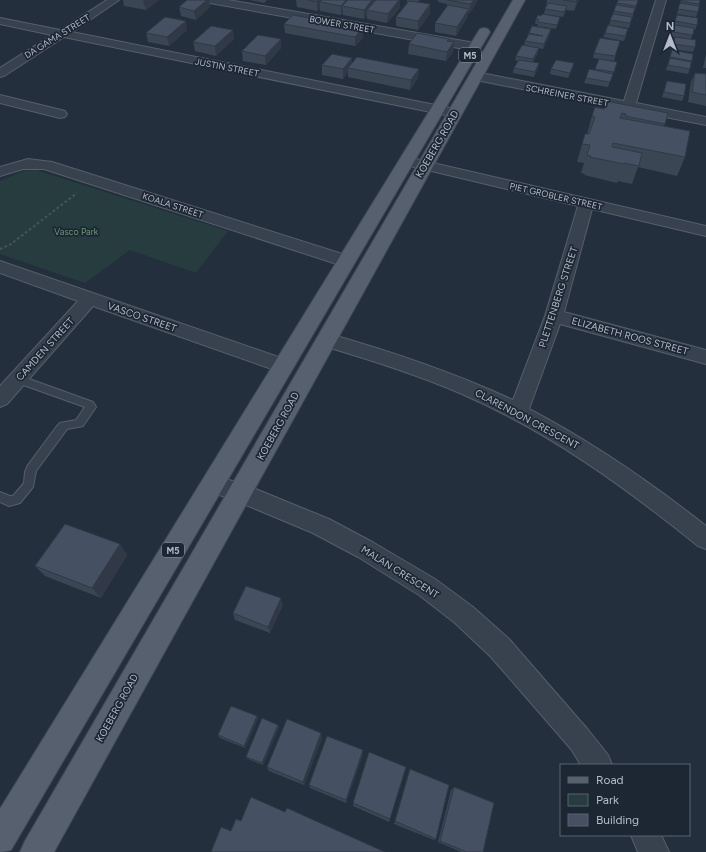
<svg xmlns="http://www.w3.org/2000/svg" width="706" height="852" viewBox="0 0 706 852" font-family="Figtree,sans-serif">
  <rect width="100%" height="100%" fill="#242f3e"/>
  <path fill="#263c3f" d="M 36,170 L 228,231 L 196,273 L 130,250 L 85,283 L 0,254 L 0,181 L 23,171 Z"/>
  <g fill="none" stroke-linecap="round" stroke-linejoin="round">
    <defs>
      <path id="service" d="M 18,375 L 93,402 L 96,407 L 83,426 L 67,429 L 65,432 L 36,471 L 33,487 L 20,503 L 9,506 L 0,502 L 0,492 L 10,496 L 13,496 L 24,483 L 25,472 L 28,465 L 57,426 L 60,423 L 76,420 L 85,407 L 15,382 L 13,379 L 15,376 Z"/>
      <path id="minor" d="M 107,0 L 119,0 L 72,32 L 455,109 L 460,110 L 462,113 L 460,116 L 455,117 L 64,37 L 4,76 L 0,77 L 0,68 L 52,35 L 0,24 L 0,18 L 60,30 Z
        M 205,0 L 228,0 L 475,43 L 479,45 L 481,47 L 479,49 L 475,51 L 210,3 Z
        M 656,0 L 666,0 L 636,103 L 706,117 L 706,125 L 476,80 L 472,79 L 470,76 L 472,73 L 476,72 L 624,101 Z
        M 0,95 L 65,111 L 67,114 L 65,117 L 60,118 L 0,103 Z
        M 407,157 L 706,226 L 706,236 L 592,209 L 564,312 L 706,350 L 706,364 L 560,324 L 529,409 C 592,442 650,482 706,526 L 706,549 L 698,546 C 625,487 549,432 462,394 C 416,374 368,359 320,345 L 317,340 L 320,335 L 326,333 C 390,351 452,372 513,400 L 545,316 L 578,206 L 402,164 L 400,161 L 402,158 Z
        M 28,159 L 52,162 L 352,257 L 354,261 L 352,265 L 346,266 L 340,265 L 44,169 L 23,169 L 0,176 L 0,167 Z
        M 0,261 L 290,361 L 292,366 L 290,371 L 283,373 L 93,306 L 7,404 L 0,407 L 0,386 L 78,301 L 0,273 Z
        M 213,475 L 248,486 L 329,519 L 374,543 L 435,579 L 473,607 L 509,639 L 589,731 L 608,755 L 612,765 L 581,765 L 571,749 L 491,657 L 455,623 L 419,595 L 358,557 L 313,533 L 234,500 L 205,490 L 202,484 L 205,478 Z
        M 631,835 L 661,835 L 669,852 L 638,852 Z"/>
      <path id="primary" d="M 513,0 L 525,0 L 54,852 L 20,852 L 25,841 Z
        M 484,28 L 488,29 L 490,32 L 11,850 L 0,852 L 0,809 L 478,32 L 480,29 Z"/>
    </defs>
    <use href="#service" stroke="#565f6c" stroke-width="2"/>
    <use href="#minor" stroke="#565f6c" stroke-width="2"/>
    <use href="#primary" stroke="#414a57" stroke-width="2"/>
    <path stroke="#44595c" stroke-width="2" stroke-dasharray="2.5 2.5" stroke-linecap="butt" d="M 0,249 L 11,244 L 77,193"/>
    <use href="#service" fill="#38414e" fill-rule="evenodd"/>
    <use href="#minor" fill="#38414e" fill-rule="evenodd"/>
    <use href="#primary" fill="#56606e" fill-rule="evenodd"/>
  </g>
  <path fill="#3b4654" d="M 123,0 L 159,0 L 146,10 L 124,6 Z
    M 187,0 L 209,0 L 210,7 L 196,20 L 181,16 L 179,7 Z
    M 250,0 L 267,0 L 264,3 Z
    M 296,0 L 400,0 L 400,8 L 387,23 L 367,19 L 367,15 L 364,19 L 343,15 L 343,13 L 341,15 L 320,11 L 320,8 L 317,11 L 297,7 Z
    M 407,0 L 420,0 L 418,2 L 430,4 L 430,14 L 418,30 L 396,26 L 396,17 L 407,3 Z
    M 438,0 L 478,0 L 472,10 L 469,13 L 468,13 L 467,18 L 456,36 L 435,32 L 435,23 L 447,7 L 447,4 L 438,2 Z
    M 547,0 L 579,0 L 574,11 L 566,10 L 563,17 L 544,14 L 546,7 Z
    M 618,0 L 638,0 L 629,28 L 609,25 Z
    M 681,0 L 700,0 L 698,12 L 696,17 L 677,14 Z
    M 677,15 L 697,25 L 695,30 L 694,29 L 691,39 L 695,47 L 693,52 L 672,49 L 675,37 L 671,37 Z
    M 536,19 L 559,22 L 556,29 L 537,26 L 538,24 L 535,24 Z
    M 284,24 L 363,28 L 363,38 L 355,46 L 285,33 Z
    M 532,26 L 551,29 L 550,34 L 543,49 L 524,45 L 525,41 Z
    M 187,30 L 169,46 L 148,42 L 146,33 Z
    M 605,33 L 627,34 L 624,41 L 603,37 Z
    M 234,39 L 216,56 L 195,51 L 193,42 Z
    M 281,39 L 281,48 L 266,65 L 243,61 L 242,51 Z
    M 449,39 L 449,41 L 454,42 L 453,52 L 446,61 L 408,54 L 409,44 Z
    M 620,41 L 614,61 L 593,58 L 594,53 Z
    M 672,50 L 692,61 L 688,74 L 666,70 Z
    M 538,53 L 533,62 L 539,63 L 538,68 L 534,77 L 513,73 L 514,68 L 518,61 L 515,60 L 516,56 Z
    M 706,55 L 706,68 L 703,68 L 705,58 Z
    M 352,58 L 352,62 L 418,78 L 410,90 L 348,77 L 348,72 L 343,79 L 322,75 L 322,65 Z
    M 599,59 L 617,62 L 608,87 L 584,83 L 586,78 L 595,71 Z
    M 574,63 L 568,78 L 550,74 L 551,69 Z
    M 695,73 L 706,74 L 706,106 L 688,102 L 691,82 Z
    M 667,81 L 684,96 L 682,101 L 662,97 Z
    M 606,101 L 665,124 L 664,126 L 685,157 L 677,176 L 638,167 L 632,184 L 618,181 L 617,183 L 584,175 L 585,174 L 581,173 L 584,163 L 577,162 L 582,144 L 587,134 L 592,116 L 604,109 Z
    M 120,544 L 127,555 L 101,598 L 45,576 L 35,566 Z
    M 283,605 L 270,633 L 235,620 L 233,613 Z
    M 257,716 L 258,718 L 245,748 L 220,738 L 218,735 Z
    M 278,725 L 279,727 L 263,765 L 248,759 L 246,757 Z
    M 321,733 L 322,738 L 304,785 L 269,771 L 267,767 Z
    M 363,754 L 346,803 L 310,788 L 309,785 Z
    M 410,769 L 436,839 L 434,840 L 394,824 Z
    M 454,787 L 483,852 L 461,852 L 438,842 L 451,790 Z
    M 353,803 L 390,819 L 389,822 L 353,806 Z"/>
  <path fill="#303945" d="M 145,0 L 159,0 L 146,10 L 143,1 Z
    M 207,0 L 209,0 L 210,7 L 196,20 L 194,11 Z
    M 318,0 L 328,0 L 320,2 L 320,8 L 317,11 L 317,2 Z
    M 346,0 L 354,0 L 342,6 L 343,13 L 341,15 L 341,6 Z
    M 372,0 L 376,0 L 367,10 L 367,15 L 364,19 L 364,10 Z
    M 399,0 L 400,0 L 400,8 L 387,23 L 388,14 Z
    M 474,0 L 478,0 L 472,10 L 469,13 L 470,4 Z
    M 577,0 L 579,0 L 578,3 L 574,11 Z
    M 430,4 L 430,14 L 418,30 L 418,21 Z
    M 469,9 L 467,18 L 456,36 L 457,27 Z
    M 560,17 L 559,22 L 556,29 L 557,25 Z
    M 186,21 L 187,30 L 169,46 L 167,37 Z
    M 363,28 L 363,38 L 355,46 L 355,37 Z
    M 551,29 L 550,34 L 543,49 L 544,44 Z
    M 233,30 L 234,39 L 216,56 L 215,46 Z
    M 281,39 L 281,48 L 266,65 L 265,56 Z
    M 454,42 L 453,52 L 446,61 L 447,52 Z
    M 539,48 L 538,53 L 532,64 L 533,59 Z
    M 352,58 L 352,67 L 348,68 L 348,72 L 343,79 L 343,69 Z
    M 539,63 L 538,68 L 534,77 L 535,72 Z
    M 419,69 L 418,78 L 410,90 L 411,80 Z
    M 120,544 L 127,555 L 101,598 L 92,588 Z
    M 281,598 L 283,605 L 270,633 L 268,627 Z
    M 257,716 L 258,718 L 245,748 L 244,746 Z
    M 278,725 L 279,727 L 263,765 L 262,763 Z
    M 321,733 L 322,738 L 304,785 L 303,782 Z
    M 363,750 L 363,754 L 346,803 L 346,800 Z"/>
  <path fill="#455162" stroke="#303945" d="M 187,0 L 207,0 L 194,11 L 179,7 Z
    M 308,0 L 318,0 L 317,2 Z
    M 322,0 L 346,0 L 341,6 L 320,2 Z
    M 348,0 L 372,0 L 364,10 L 342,6 Z
    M 376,0 L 399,0 L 388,14 L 367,10 Z
    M 447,0 L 474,0 L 470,4 Z
    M 563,0 L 577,0 L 576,2 Z
    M 618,0 L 638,0 L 636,6 L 617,3 Z
    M 681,0 L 700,0 L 699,4 L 681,1 Z
    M 409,1 L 430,4 L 418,21 L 396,17 Z
    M 548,3 L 567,6 L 564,12 L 545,9 Z
    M 680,3 L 699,6 L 698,12 L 678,9 Z
    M 448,5 L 469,9 L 457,27 L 435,23 Z
    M 616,5 L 635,8 L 633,14 L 614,11 Z
    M 542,14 L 560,17 L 557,25 L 538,22 L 539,20 L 536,19 L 538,15 L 541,16 Z
    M 613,14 L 632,17 L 630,23 L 610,20 Z
    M 293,15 L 363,28 L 355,37 L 284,24 Z
    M 677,15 L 698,18 L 697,25 L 675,21 Z
    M 165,17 L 186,21 L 167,37 L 146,33 Z
    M 608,25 L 628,29 L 625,36 L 605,33 Z
    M 675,25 L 694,28 L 693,35 L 673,32 Z
    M 211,26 L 233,30 L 215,46 L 193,42 Z
    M 532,26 L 551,29 L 544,44 L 525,41 L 529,34 L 543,36 L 529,33 Z
    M 417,33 L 449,39 L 447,41 L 454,42 L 447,52 L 409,44 Z
    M 258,35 L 281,39 L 265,56 L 242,51 Z
    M 675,37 L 696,40 L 695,47 L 673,44 Z
    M 600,38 L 620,41 L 615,56 L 594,53 Z
    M 522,45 L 539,48 L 533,59 L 516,56 Z
    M 672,50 L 693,54 L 692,61 L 670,57 Z
    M 332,54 L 352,58 L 343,69 L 322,65 Z
    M 357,57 L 419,69 L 411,80 L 348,68 Z
    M 670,58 L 691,62 L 690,69 L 668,65 Z
    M 599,59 L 617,62 L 614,72 L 595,69 Z
    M 519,60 L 539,63 L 535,72 L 514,68 Z
    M 556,60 L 574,63 L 570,73 L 551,69 Z
    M 589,69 L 613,74 L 610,82 L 586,78 Z
    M 695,73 L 706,74 L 706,95 L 692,92 Z
    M 667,81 L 686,84 L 684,96 L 664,92 Z
    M 606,101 L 668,113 L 665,124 L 625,116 L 626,114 L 622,113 L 620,118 L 690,131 L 685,157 L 613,143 L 612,147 L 642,153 L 639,166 L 624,163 L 624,164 L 590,157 L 591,156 L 587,155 L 590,145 L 582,144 L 585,134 L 589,134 L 595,117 L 592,116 L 595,107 L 604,109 Z
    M 65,524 L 120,544 L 92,588 L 35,566 Z
    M 246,586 L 281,598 L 268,627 L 233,613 Z
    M 231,706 L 257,716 L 244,746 L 218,735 Z
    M 262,718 L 278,725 L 262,763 L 246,757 Z
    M 287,719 L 321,733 L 303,782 L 267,767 Z
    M 327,736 L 363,750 L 346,800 L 309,785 Z
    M 369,752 L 406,767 L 390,819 L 353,803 Z
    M 410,769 L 449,785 L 436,839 L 395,821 Z
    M 454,787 L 494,803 L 483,852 L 467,852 L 440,841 Z
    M 251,797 L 285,812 L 287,808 L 385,852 L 211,852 L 221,827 L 231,831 L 236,819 L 241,821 Z"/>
  <g text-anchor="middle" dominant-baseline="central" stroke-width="3.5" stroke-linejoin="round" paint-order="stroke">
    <g font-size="9" fill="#b4bcc9" stroke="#1d2633">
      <text transform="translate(342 24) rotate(10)">BOWER STREET</text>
      <text transform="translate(57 36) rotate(-32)">DA GAMA STREET</text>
      <text transform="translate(227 67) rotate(11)">JUSTIN STREET</text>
      <text transform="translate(567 95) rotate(11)">SCHREINER STREET</text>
      <text transform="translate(556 196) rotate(13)">PIET GROBLER STREET</text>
      <text transform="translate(173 205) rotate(18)">KOALA STREET</text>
    </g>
    <g fill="#1d2633" stroke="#878f9c" stroke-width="1">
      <rect x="459" y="48" width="22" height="14" rx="3"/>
      <rect x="162" y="543" width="22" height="14" rx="3"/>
    </g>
    <g font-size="9" font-weight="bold" fill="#b4bcc9">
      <text x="470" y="55">M5</text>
      <text x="173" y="550">M5</text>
    </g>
    <g font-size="9" fill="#6b9a76" stroke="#1d2633">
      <text x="76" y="231">Vasco Park</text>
    </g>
    <g font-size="10" fill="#b4bcc9" stroke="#1d2633">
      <text transform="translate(437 144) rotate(-60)">KOEBERG ROAD</text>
      <text transform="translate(558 297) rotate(-72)">PLETTENBERG STREET</text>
      <text transform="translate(142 317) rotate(19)">VASCO STREET</text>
      <text transform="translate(630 336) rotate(15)">ELIZABETH ROOS STREET</text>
      <text transform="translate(45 349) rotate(-48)">CAMDEN STREET</text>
      <text transform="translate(527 419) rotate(28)">CLARENDON CRESCENT</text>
      <text transform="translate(278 426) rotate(-61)">KOEBERG ROAD</text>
      <text transform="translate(400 572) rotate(32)">MALAN CRESCENT</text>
      <text transform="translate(117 708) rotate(-61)">KOEBERG ROAD</text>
    </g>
  </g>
  <rect x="560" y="764" width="130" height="72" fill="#1d2633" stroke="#59626f"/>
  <rect x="568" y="777" width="20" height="6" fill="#56606e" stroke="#59626f"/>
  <text x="596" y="784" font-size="12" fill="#b4bcc9">Road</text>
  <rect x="568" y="794" width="20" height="12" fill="#263c3f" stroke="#59626f"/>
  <text x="596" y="804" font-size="12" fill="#b4bcc9">Park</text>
  <rect x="568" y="814" width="20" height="12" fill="#455162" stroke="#59626f"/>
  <text x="596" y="824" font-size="12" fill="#b4bcc9">Building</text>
  <g transform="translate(670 36)" stroke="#1d2633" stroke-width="3" paint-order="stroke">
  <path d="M0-3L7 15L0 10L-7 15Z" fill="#b4bcc9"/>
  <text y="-6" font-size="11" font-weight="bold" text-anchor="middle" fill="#b4bcc9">N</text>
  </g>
</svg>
